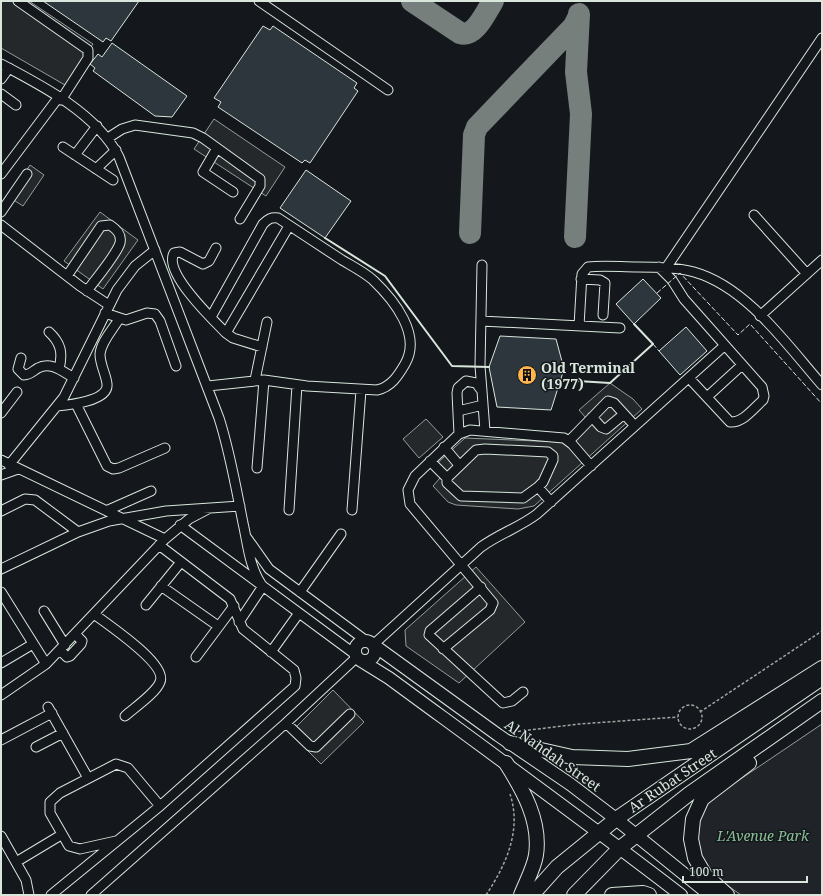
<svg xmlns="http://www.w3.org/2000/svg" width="823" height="896" viewBox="0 0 823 896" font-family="'Noto Serif',serif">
  <rect width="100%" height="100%" fill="#14181c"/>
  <path fill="#202428" stroke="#939e99" d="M 822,724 L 822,895 L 741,895 L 699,865 L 693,850 L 698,810 L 708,801 Z"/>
  <path fill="#24282b" stroke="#939e99" d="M 1,1 L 29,1 L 93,44 L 65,85 L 1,48 Z
    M 214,119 L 285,167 L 266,196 L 194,149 Z
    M 30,165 L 44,175 L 23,206 L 9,197 Z
    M 100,212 L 138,240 L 103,289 L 64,261 Z
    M 610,383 L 633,399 L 642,409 L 534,506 L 518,509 L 456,505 L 448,502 L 433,486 L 440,478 L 440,475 L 433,467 L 465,438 L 560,442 L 586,418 L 579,410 Z
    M 426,419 L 443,437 L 419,458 L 403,439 Z
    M 476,567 L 525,622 L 459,683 L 406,646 L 405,630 Z
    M 333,690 L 364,722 L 321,764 L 290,733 Z"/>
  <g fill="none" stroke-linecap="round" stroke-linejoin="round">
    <path stroke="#767f7c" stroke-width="22" d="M 412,1 L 460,33 C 475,38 486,12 493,1
      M 470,233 L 474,135 L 477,127 L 574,26 L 579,16
      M 575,237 L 581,114 L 576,72 L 579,14"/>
  </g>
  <path fill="#2c363c" stroke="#d8e6dc" d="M 43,1 L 139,1 L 111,41 L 106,38 L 103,42 Z
    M 263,26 L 270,30 L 273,26 L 357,83 L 354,88 L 358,91 L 310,163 L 305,160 L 302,163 L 218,107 L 221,102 L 214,98 Z
    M 112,43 L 187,96 L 172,117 L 155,116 L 93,71 L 95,68 L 90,64 L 98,54 L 102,57 Z
    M 306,170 L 351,201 L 325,238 L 280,208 Z
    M 643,279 L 661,298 L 634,324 L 616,304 Z
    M 686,327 L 707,351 L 680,375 L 659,351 Z
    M 500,336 L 556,339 L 564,369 L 551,410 L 497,407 L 489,367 Z"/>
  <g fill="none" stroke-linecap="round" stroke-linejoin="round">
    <defs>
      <path id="minor" d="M 18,1 L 88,50 L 88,58 L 61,100
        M 259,1 L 388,90
        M 1,64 C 43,86 97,114 119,157 L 219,418 C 230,452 236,488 243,523 C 248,545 249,565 261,584
        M 1,79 L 9,68
        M 1,94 L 16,105
        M 108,138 L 122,129 L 135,125 L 193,133 L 203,138 L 260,179 L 260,186 L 240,219
        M 63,147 L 113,180
        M 217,148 L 203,172 L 233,192
        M 75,155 L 97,126
        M 96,169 L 116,150
        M 1,174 L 58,98
        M 1,212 L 27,174
        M 754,215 L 807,274
        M 1,225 L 80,286 L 109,305
        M 216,248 L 209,261 L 203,264 L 180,252 L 174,253 C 163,272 213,320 226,333 L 233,338 L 262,347
        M 659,267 L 672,280 L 684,299 L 762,387 L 764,396 L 763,400 C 754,408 743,423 730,422 L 689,378
        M 666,268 L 822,38
        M 67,276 L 101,226 L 110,225 C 116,229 122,234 120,243 C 117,254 95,280 87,291
        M 581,279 L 600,280 L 605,283 L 603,315
        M 105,313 L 126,320 L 147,313 L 155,314 L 160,321 L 176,366
        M 760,316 L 822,260
        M 481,321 L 620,328
        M 579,326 L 582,274 L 588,267 C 604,265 621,267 637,267 C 655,267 676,267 694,272 C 747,287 787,345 822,385
        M 49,332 C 61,343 63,353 59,369
        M 226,333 L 289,226
        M 21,358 L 18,369 L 24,375 C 30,375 33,371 38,368 C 51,361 63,372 74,378
        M 255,380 L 267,322
        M 208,386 L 264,380 L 307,386 L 377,390 C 391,387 398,376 405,364 C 422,335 394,300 373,280 C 364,272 352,266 342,260 C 321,246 299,232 278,218 C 271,217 268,219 263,224 L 211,317
        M 482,391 L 480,366 L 482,265
        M 707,397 L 742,365
        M 76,404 L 107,466 L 113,469 L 119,468 L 165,448
        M 57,406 C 69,405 109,401 107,384 C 106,374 100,365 100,354 C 101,342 113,329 119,319
        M 458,411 L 483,405
        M 1,413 L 17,392
        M 592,417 L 601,427 L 606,429 L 624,414
        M 459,434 L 457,393 L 458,388 L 466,381 L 476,383 L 482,391 L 485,431
        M 569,441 L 608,401 L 614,403 L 635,426
        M 444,447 L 459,465
        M 485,449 L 548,452 L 553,456 L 553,460 L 543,482 L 538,487 L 523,498 L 461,496 L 447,483 L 447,478 L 476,450 Z
        M 1,460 L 165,539
        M 430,461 L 447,478
        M 9,465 L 64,397 L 117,290 L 135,266 L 155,250
        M 257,468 L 264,380
        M 1,475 L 18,469
        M 538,487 L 551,502
        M 108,510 L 151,491
        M 289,510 L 297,385
        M 352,510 L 361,390
        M 1,511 L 25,499 L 35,500 L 78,532
        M 180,525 L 356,655
        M 247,538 L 269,569 L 365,640
        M 1,569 L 78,532 L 109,521 L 166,511 L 240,506
        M 161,586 L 218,626
        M 481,587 L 430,631 L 429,635 L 503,703 L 512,701 L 523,692
        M 1,592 L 46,664
        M 300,592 L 341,534
        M 146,605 L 181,562
        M 44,611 L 65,645
        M 94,614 C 108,625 168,664 160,682 C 156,693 134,708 125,716
        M 239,622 L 263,586
        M 374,644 L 481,547 C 499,534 520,527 537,514 L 724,346
        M 443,649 L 490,610 L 493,603 L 410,504 L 408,490 L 415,476 L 459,434 L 470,430 L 564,438 L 572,444 L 591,466
        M 60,650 L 67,657 L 70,656 L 81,644 L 82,641 L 75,634
        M 271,652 L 299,613
        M 196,657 L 234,606
        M 1,663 L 33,644
        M 1,695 L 46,664 L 165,539 L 189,519 L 208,509
        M 48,707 L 88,778
        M 286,723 L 310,746 L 316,747 L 350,714
        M 1,740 L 52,713
        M 36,747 L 63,733
        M 1,836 L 26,880 L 29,895
        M 116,841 L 80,849 L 69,846 L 50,813 L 50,802 L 60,793 L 116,764 L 128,768 L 160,806
        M 16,862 L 61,835
        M 51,895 L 160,806 L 295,686 L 296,678 L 294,670 L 243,629 L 230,599 L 159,545
        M 91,895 L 286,723 L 357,657"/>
      <path id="major" d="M355 651a10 10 0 1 1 20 0a10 10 0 1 1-20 0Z
        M 375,646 L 498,735 L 570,784 L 616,819 L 710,895
        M 360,660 L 389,678 C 487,750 585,821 681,895"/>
      <path id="highway" d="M 510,743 L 572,757 L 628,759 L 691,751 L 822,668
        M 506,763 C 523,790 541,821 536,855 C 534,868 526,882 521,895
        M 532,895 L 557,867 L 616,819 L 822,678
        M 574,895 L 620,848 L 689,794 L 822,701
        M 612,895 L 643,893 L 649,895
        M 727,895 L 705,875 L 695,858 L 691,839 L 693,819 L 702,799 L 749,763"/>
    </defs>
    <use href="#minor" stroke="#d8e6dc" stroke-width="11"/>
    <use href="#major" stroke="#d8e6dc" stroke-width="14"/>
    <use href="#highway" stroke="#d8e6dc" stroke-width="16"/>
    <path stroke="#9da8a2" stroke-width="1.5" stroke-dasharray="3 2" stroke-linecap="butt" d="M678 717a12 12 0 1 1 24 0a12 12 0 1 1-24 0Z
      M 700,712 L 822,631
      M 513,732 L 579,724 L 678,717
      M 486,895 C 506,865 522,830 510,794"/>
    <use href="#minor" stroke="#14181c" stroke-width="9"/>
    <use href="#major" stroke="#14181c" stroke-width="12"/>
    <use href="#highway" stroke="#14181c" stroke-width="14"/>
    <path stroke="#d8e6dc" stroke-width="1" stroke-dasharray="5 2" stroke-linecap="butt" d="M 657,293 L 680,273 L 738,335 L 750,324 L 822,404
      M 653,344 L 659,351"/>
    <path stroke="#d8e6dc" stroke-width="2" d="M 325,238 L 385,276 L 452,366 L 489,367
      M 561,380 L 610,383 L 653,344 L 634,324"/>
  </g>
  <defs>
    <symbol id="building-disc" viewBox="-11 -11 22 22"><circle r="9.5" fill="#ffb74d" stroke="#14181c"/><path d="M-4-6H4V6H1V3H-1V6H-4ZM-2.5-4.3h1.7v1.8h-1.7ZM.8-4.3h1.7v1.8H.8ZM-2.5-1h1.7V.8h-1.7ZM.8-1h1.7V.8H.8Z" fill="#111"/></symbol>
  </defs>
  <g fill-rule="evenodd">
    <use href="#building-disc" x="516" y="364" width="22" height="22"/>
  </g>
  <g text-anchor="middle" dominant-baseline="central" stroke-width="3" stroke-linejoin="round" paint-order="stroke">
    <g font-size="14" font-weight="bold" fill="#d8e6dc" stroke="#14181c" text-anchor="start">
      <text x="541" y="367">Old Terminal<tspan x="541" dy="16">(1977)</tspan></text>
    </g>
    <g font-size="14" fill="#d8e6dc" stroke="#14181c">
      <text transform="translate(553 755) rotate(35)">Al Nahdah Street</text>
      <text transform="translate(672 780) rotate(-34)">Ar Rubat Street</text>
    </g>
    <g font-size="14" font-style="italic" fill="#8ac095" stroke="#14181c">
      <text x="763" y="835">L'Avenue Park</text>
    </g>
  </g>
  <rect width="823" height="896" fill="none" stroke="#d8e6dc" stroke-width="4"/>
  <path d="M683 876v6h124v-6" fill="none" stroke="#d8e6dc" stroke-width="2"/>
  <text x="689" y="876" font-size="12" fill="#d8e6dc" stroke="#14181c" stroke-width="3" paint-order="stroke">100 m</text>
</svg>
